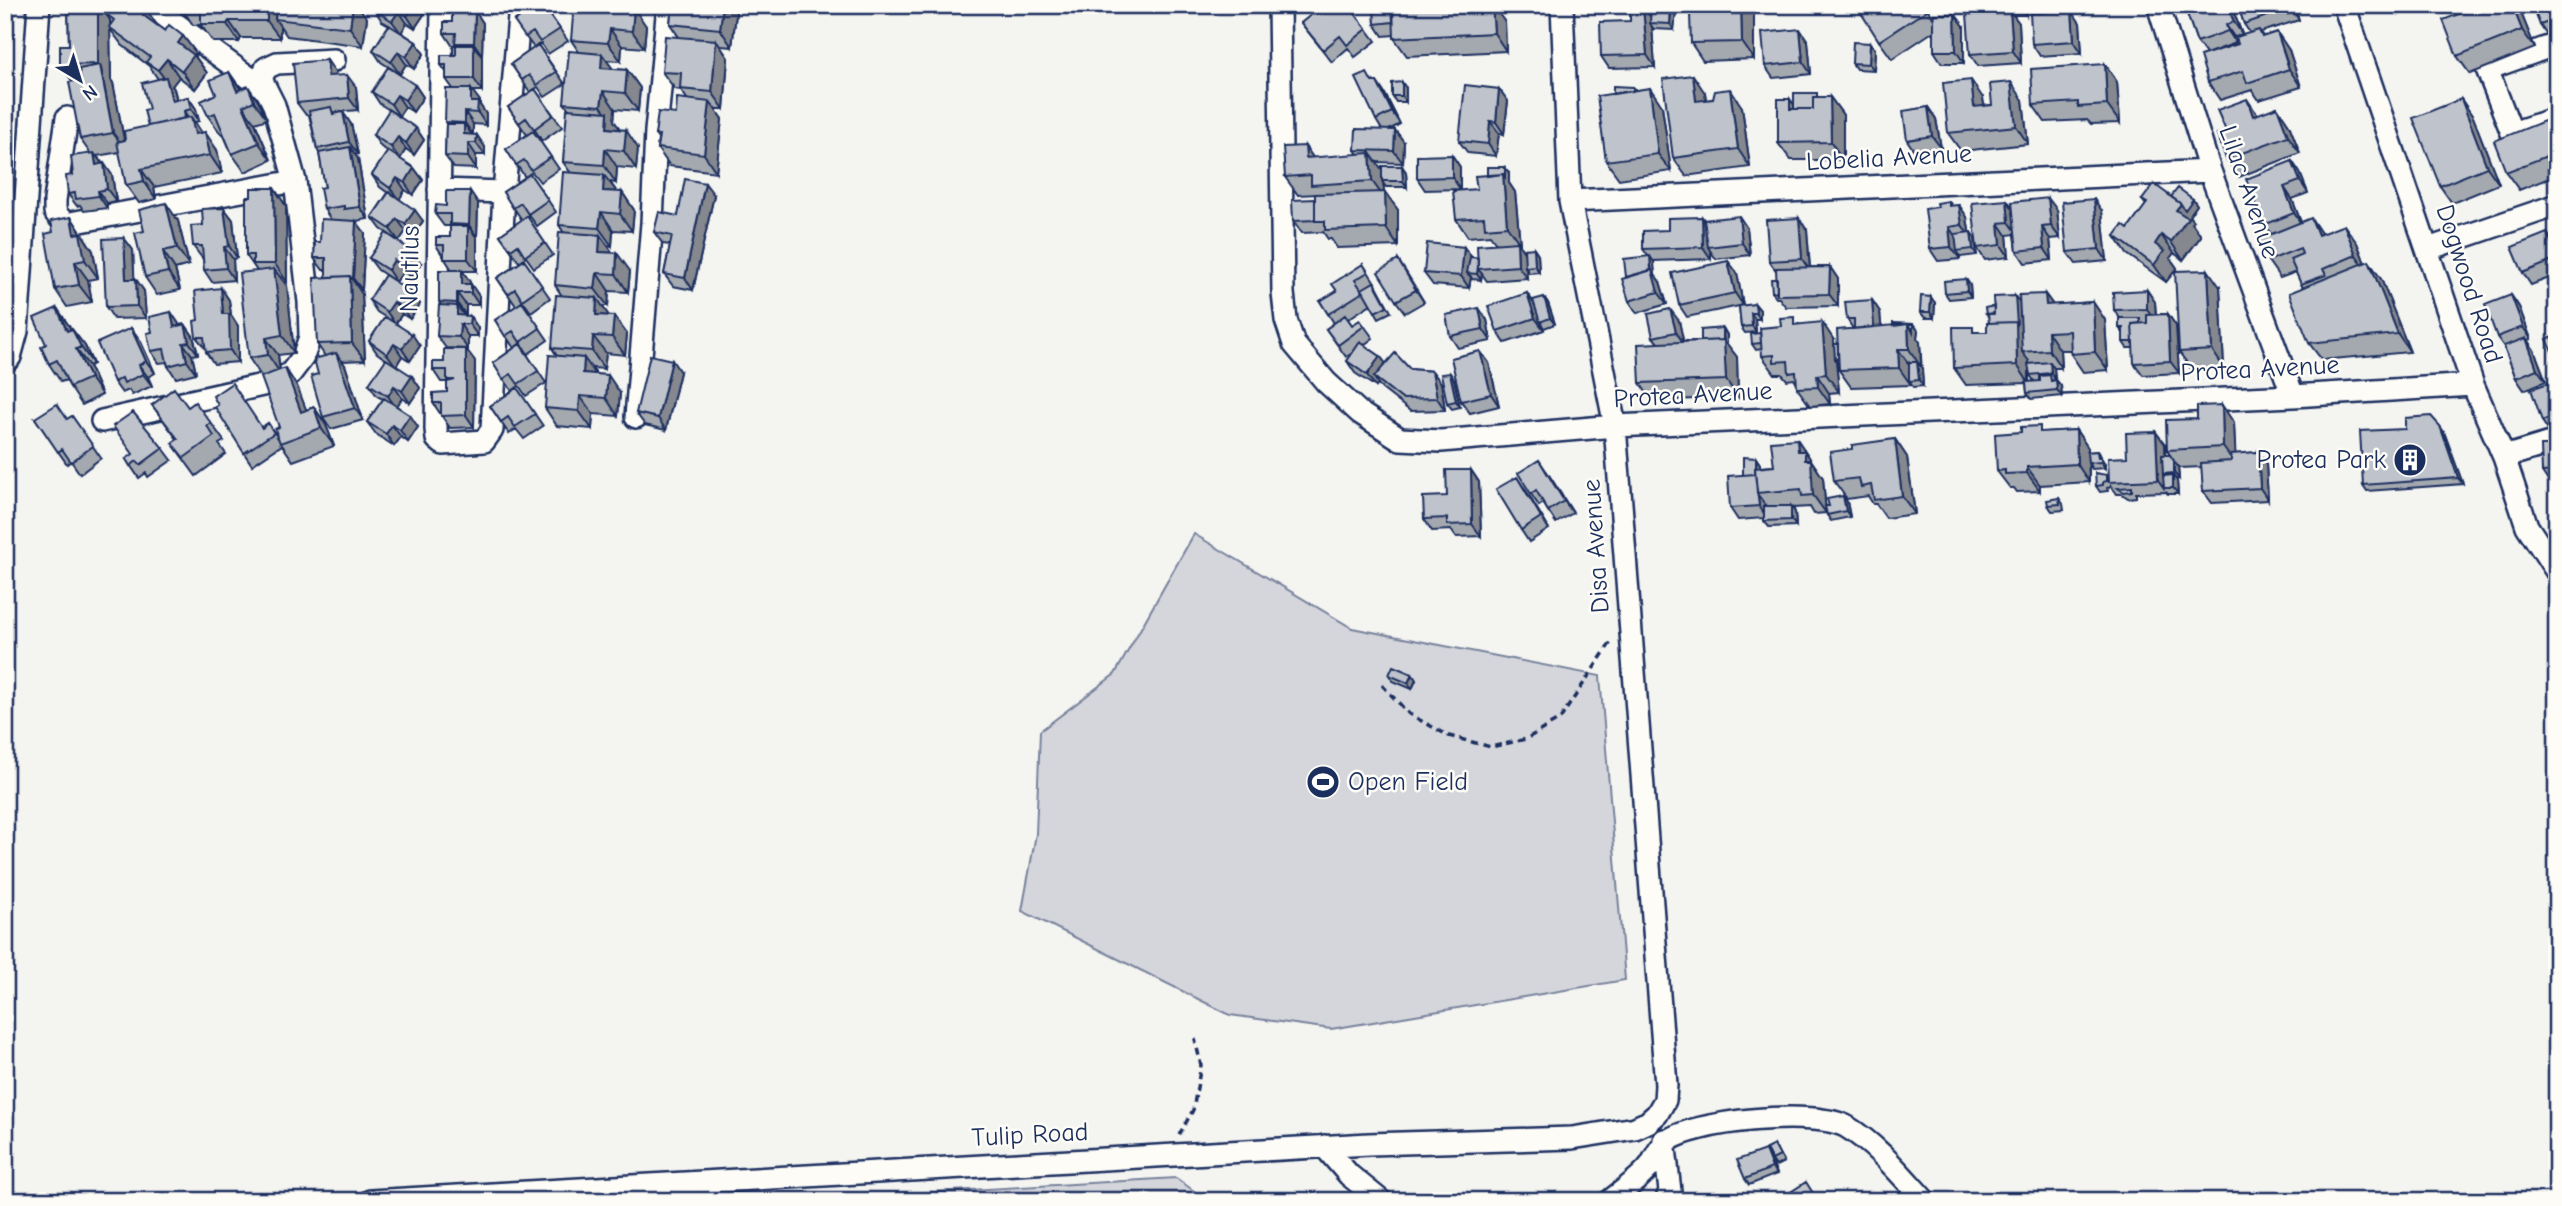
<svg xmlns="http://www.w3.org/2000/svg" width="2562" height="1206" viewBox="0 0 2562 1206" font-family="'Comic Neue',sans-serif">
  <rect width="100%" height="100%" fill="#f4f4f1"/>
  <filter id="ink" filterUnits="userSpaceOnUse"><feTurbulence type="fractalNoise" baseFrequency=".0143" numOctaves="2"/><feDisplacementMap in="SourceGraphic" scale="14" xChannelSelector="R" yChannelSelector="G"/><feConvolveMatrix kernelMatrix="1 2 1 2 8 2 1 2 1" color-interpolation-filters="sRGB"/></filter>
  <g filter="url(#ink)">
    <path fill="#d4d6db" stroke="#78829c" stroke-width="2" d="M 1194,534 L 1352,628 L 1600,676 L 1625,980 L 1331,1029 L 1230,1015 L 1022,911 L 1036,834 L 1040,731 L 1115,674 Z
      M 1176,1178 L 1208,1201 L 782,1201 Z"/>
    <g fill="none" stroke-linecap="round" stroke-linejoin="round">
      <defs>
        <path id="minor" d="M 150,5 L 266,90
          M 442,5 L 436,429 L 437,439 L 443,444 L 484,441 L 492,430 L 504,192 L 520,5
          M 1279,5 L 1283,293 L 1286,320 L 1294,344 L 1326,382 L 1360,413 L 1400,439 L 1441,441 L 1615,426 L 2293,396 L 2473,385
          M 2158,5 L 2210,171 L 2293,396
          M 2344,5 L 2473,385 L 2504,457 L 2527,526 L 2557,572
          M 2557,44 L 2487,69 L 2512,133 L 2557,118
          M 67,118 L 55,200 L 55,212 L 65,224 L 295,181 L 274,105 L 261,79 L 266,68 L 277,63 L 334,60
          M 439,190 L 504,192
          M 1570,201 L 2210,171
          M 2428,249 L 2557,205
          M 5,362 L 10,357 L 17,331 L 39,5
          M 636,417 L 652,223 L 656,131 L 668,5
          M 102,421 L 267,384 L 290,374 L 303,357 L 310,337 L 309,302 L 295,181
          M 2504,457 L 2557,441
          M 1664,1140 L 1670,1191 L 1666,1201
          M 1324,1146 L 1349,1175 L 1381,1201
          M 370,1201 L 1369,1144 L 1572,1138 L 1635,1128 L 1648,1122 L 1657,1114 L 1665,1100 L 1666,1085 L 1615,426 L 1570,201 L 1562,5
          M 1610,1201 C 1623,1190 1640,1179 1650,1166 C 1655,1159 1658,1149 1665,1143 C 1690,1120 1818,1109 1847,1127 C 1878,1146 1901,1175 1925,1201"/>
      </defs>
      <use href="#minor" stroke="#1b2f5e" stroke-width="26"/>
      <path stroke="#1b2f5e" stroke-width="3.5" stroke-dasharray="7 5" stroke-linecap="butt" d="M 1382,685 L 1409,714 L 1449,736 L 1491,747 L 1526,739 L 1560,719 L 1611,642
        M 1179,1135 L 1193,1110 L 1201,1065 L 1195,1039"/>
      <use href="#minor" stroke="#fdfcf7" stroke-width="21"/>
    </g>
    <path fill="#a4a8af" stroke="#1b2f5e" stroke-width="2" fill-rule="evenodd" d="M 68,5 L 158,26 L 165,31 L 183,36 L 196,53 L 194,55 L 207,73 L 195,89 L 179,77 L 172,86 L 174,89 L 177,100 L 188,97 L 196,109 L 199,121 L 195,122 L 202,133 L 217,150 L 222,173 L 154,187 L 156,199 L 139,203 L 126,185 L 120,152 L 97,156 L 112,175 L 116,201 L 107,203 L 107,208 L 84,211 L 80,205 L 77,206 L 68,194 L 73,175 L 90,153 L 80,139 L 73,82 L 60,65 L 69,45 ZM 110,29 L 122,45 L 149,66 L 158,79 L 149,109 L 148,126 L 124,140 L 113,83 L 111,80 Z
      M 181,5 L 367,18 L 363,46 L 287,36 L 280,26 L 280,38 L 241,38 L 239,42 L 213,42 L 201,25 L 193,25 L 181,7 Z
      M 376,5 L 420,5 L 425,13 L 415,28 L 407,23 L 401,32 L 416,42 L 424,54 L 414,69 L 406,64 L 400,74 L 381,62 L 373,50 L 389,25 L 382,21 L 374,9 Z
      M 445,5 L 478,5 L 477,9 L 447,7 Z
      M 535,5 L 543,5 L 568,41 L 548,54 L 541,44 L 538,45 L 565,84 L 545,97 L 538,87 L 530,92 L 511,64 L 534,48 L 514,21 L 536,7 Z
      M 546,5 L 563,5 L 551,14 Z
      M 672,5 L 737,5 L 732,47 L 720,46 L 728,58 L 724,109 L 715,109 L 722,119 L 716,172 L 670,166 L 657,148 L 658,139 L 655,135 L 676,114 L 687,99 L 681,90 L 675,89 L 662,72 L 679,37 L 670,24 Z
      M 1374,5 L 1424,5 L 1425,7 L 1505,22 L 1506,51 L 1407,56 L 1394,38 L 1394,35 L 1383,36 L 1375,24 Z
      M 1717,5 L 1751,5 L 1754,9 L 1754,59 L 1703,61 L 1691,43 L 1717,13 Z
      M 1925,5 L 1934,19 L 1955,14 L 1964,26 L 1964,63 L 1942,63 L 1934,51 L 1934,31 L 1892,59 L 1879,41 Z
      M 1986,5 L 2025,5 L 2026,15 L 2013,15 L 2019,23 L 2021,63 L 1978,66 L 1970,54 L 1991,12 Z
      M 2040,5 L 2069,5 L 2068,11 L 2080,23 L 2082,53 L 2040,56 L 2032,44 L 2039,13 Z
      M 2184,5 L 2231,5 L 2242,34 L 2234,37 L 2236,43 L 2206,54 L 2197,42 Z
      M 2238,5 L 2294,5 L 2299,20 L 2261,32 L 2264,36 L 2289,50 L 2301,87 L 2259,100 L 2252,90 L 2220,100 L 2208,82 L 2238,44 L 2250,33 L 2244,24 Z
      M 2557,5 L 2557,41 L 2552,43 L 2540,25 Z
      M 620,7 L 646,26 L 644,48 L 622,46 L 621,61 L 606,60 L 613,69 L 627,70 L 640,88 L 638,111 L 615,109 L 614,121 L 620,129 L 638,148 L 636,169 L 617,167 L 616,183 L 610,182 L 617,192 L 622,192 L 634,210 L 632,231 L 613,230 L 612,246 L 607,245 L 612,253 L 630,271 L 628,292 L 609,291 L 608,306 L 602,306 L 609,316 L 627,334 L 625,355 L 606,353 L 604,369 L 592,368 L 596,374 L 620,393 L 618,416 L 593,414 L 592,429 L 557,426 L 545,408 L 557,356 L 552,348 L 562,296 L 555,285 L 564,233 L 559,225 L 570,172 L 563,162 L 569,109 L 564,103 L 579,52 L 571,40 Z
      M 1629,10 L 1676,11 L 1674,30 L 1654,29 L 1652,27 L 1655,67 L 1609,68 L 1601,56 L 1630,21 L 1630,11 Z
      M 475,11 L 483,23 L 482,55 L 481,55 L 482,57 L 482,91 L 472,91 L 480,101 L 480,105 L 486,114 L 486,125 L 473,124 L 473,135 L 485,147 L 485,155 L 476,155 L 476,169 L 454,168 L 445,156 L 446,124 L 445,122 L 453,89 L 446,79 L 446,72 L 441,65 L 456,55 L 456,45 L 452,45 L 444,33 L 452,22 Z
      M 2521,13 L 2535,48 L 2470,74 L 2457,56 Z
      M 1301,23 L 1367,29 L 1376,41 L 1355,57 L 1348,48 L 1332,62 Z
      M 1808,41 L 1811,74 L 1773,78 L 1765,66 Z
      M 1875,49 L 1874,70 L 1856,69 L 1852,63 Z
      M 2105,64 L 2117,82 L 2120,123 L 2091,124 L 2087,120 L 2045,122 L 2033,105 Z
      M 229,72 L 241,89 L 260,104 L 267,119 L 255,123 L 271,160 L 245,172 L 232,154 L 223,133 L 221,134 L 208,116 L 216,94 Z
      M 335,72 L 336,76 L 356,87 L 358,110 L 335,112 L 351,124 L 358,154 L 355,155 L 358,159 L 368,219 L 356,221 L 365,233 L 362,290 L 359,290 L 362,294 L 365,360 L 342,361 L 345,365 L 363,420 L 331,429 L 323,417 L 318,374 L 325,356 L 317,344 L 326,277 L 326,270 L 323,270 L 314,258 L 320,242 L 331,220 L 324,209 L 325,187 L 319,153 L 317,149 L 309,115 L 306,115 L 297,103 Z
      M 1374,82 L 1385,94 L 1400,124 L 1389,130 L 1395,130 L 1404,142 L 1403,163 L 1376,162 L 1382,170 L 1402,166 L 1406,172 L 1407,187 L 1386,187 L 1383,183 L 1384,192 L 1398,210 L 1398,246 L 1337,248 L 1331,239 L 1328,239 L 1323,232 L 1302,233 L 1293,221 L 1315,199 L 1317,194 L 1298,195 L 1285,177 L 1358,154 L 1355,150 L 1382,130 L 1376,120 Z
      M 415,85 L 423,97 L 413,112 L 405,107 L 399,116 L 380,104 L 372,92 Z
      M 1633,87 L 1636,90 L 1662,106 L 1671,171 L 1619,179 L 1606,161 L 1613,94 Z
      M 1406,88 L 1406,102 L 1396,102 L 1392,96 Z
      M 535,89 L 562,127 L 542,141 L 535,130 L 533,131 L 559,169 L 540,182 L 532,172 L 525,177 L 506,149 L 527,135 L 508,107 Z
      M 1499,89 L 1508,101 L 1504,134 L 1499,133 L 1496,156 L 1468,153 L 1459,141 Z
      M 1705,93 L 1706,100 L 1713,99 L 1742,107 L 1750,167 L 1686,176 L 1673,158 Z
      M 1820,97 L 1830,97 L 1843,115 L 1843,160 L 1791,160 L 1778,143 L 1794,104 Z
      M 1983,98 L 1984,106 L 2023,100 L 2028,144 L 1961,151 L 1948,133 Z
      M 2461,99 L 2473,117 L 2499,184 L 2452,203 L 2440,186 Z
      M 1928,107 L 1936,119 L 1941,148 L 1915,152 L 1907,140 Z
      M 2277,107 L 2289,125 L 2300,153 L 2239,177 L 2226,159 L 2226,131 L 2258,115 Z
      M 2557,116 L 2557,175 L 2519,190 L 2506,172 Z
      M 416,128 L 424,140 L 414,155 L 406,149 L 400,159 L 414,168 L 423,180 L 413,195 L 405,190 L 399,199 L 423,221 L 413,236 L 406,231 L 399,241 L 381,229 L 372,217 L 388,193 L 380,187 L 372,175 L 388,151 L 381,147 L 373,135 Z
      M 1452,155 L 1460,167 L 1460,189 L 1425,190 L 1417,178 Z
      M 2292,161 L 2300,173 L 2308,193 L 2292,199 L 2301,222 L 2322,234 L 2357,243 L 2365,263 L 2381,279 L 2410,352 L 2322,360 L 2309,343 L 2303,288 L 2296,272 L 2280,278 L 2268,261 L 2271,234 L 2264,225 Z
      M 1505,167 L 1509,173 L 1509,183 L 1515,192 L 1520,244 L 1518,244 L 1524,252 L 1534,248 L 1538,254 L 1539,272 L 1529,273 L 1526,268 L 1527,278 L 1487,281 L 1482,274 L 1481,280 L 1472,279 L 1471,277 L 1469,288 L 1433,285 L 1424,273 L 1472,257 L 1478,258 L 1496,243 L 1490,235 L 1468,237 L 1456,219 L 1487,176 Z
      M 530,174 L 556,212 L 537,226 L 529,215 L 527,216 L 553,255 L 534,268 L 526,257 L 519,262 L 500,235 L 522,220 L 503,192 Z
      M 274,188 L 286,206 L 287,282 L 284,282 L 287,286 L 294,353 L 278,355 L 280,370 L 297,386 L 306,410 L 314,407 L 326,425 L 334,446 L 293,461 L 282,445 L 252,465 L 244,453 L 262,427 L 268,423 L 278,438 L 279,427 L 268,375 L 261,376 L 249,358 L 257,271 L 246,255 L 251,197 Z
      M 470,191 L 478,203 L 477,237 L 476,236 L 477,238 L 477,271 L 462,271 L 470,282 L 470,284 L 479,296 L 479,305 L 466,305 L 466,315 L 464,315 L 464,316 L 470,316 L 478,328 L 478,336 L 468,336 L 468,349 L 446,348 L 437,336 L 441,305 L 439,302 L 452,270 L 436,245 L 450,237 L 451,226 L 444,226 L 435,214 Z
      M 714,195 L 693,290 L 673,286 L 664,274 L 670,245 L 663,244 L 654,232 L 678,216 Z
      M 2171,197 L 2193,199 L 2197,205 L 2189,216 L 2193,221 L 2192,223 L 2201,236 L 2183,260 L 2174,253 L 2170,258 L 2177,268 L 2166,282 L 2127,254 L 2115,236 L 2128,229 L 2146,205 L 2142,200 Z
      M 2007,200 L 2013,208 L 2057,210 L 2060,238 L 2050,239 L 2052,260 L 2025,263 L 2017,251 L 2015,234 L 2007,235 L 2009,257 L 1985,260 L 1977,248 Z
      M 1949,201 L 1952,206 L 1959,205 L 1967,217 L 1969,232 L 1977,255 L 1961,257 L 1959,254 L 1960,259 L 1938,261 L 1930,249 L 1938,207 Z
      M 224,208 L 233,220 L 237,258 L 233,259 L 234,280 L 212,282 L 204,270 L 203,258 L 202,258 L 193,246 L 203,225 Z
      M 2102,211 L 2107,261 L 2076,264 L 2067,252 Z
      M 71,217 L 93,251 L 98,278 L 88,280 L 92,302 L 67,307 L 55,289 L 53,232 Z
      M 1702,217 L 1705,221 L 1747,228 L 1750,255 L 1716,259 L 1711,252 L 1711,259 L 1653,261 L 1655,275 L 1660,282 L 1667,304 L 1637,313 L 1629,301 L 1627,277 L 1648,256 L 1643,249 L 1668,230 Z
      M 178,221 L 189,265 L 175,269 L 180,290 L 157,295 L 145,277 Z
      M 1807,230 L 1810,267 L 1830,267 L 1838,279 L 1838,306 L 1786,307 L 1779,298 L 1776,298 L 1772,292 L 1777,279 L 1777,272 L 1769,261 Z
      M 124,238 L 133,250 L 134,279 L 144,291 L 146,318 L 114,319 L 106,307 Z
      M 2556,245 L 2557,275 L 2531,285 L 2523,273 Z
      M 369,258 L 421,263 L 411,277 L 403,272 L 396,282 L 378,270 Z
      M 524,260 L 550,298 L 531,312 L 523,301 L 522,302 L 548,340 L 528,354 L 521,343 L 514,348 L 495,320 L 516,306 L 497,278 Z
      M 1398,260 L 1424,302 L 1405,313 L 1396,301 Z
      M 1728,261 L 1737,273 L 1743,305 L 1739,306 L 1755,304 L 1760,310 L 1760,319 L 1755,319 L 1756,332 L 1745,333 L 1741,327 L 1739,306 L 1687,317 L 1679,305 Z
      M 1363,264 L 1376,284 L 1391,312 L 1379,318 L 1371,304 L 1348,319 L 1352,325 L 1360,320 L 1373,338 L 1364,345 L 1380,356 L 1386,364 L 1410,369 L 1432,371 L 1441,383 L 1445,410 L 1410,411 L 1382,389 L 1378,384 L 1376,387 L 1355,373 L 1347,361 L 1354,352 L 1346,357 L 1326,329 L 1334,323 L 1320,301 L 1337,291 Z
      M 1966,279 L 1970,285 L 1971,297 L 1949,299 L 1945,293 Z
      M 2220,287 L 2224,368 L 2192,370 L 2179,352 Z
      M 221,288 L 229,300 L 231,315 L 238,326 L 238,362 L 214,364 L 206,352 L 206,349 L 196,337 L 198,320 Z
      M 2147,290 L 2155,302 L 2156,314 L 2168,314 L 2176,326 L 2179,373 L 2143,375 L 2134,363 L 2134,348 L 2127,348 L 2123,342 L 2123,333 L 2119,328 L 2120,318 L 2114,310 Z
      M 411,292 L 420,304 L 410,319 L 402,314 L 396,323 L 420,346 L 410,361 L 402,356 L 396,366 L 377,353 L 369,341 L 385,317 L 377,312 L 369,300 Z
      M 1527,293 L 1534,303 L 1544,297 L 1548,303 L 1555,324 L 1544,328 L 1541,324 L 1544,330 L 1505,343 L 1497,331 Z
      M 2045,294 L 2053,305 L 2093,302 L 2105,320 L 2108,370 L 2083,372 L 2071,354 L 2070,350 L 2060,350 L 2061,368 L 2054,368 L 2055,379 L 2053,380 L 2056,380 L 2061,386 L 2062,396 L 2031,399 L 2027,393 L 2026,383 L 1966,385 L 1954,368 L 1977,332 L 1987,332 L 1989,323 L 1989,318 L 1986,314 ZM 2029,369 L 2030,375 L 2034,381 L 2029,382 Z
      M 2511,295 L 2519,307 L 2531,339 L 2527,340 L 2534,350 L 2546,381 L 2524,390 L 2516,378 L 2504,347 L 2497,337 Z
      M 1872,300 L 1880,312 L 1881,327 L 1913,324 L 1918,330 L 1917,338 L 1920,342 L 1923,386 L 1913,387 L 1911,384 L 1911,385 L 1851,387 L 1839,370 L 1838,364 L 1836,360 L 1839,392 L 1829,393 L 1830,404 L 1810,406 L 1797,388 L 1797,384 L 1794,379 L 1787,380 L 1782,374 L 1775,374 L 1762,356 L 1762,349 L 1756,350 L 1752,344 L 1760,333 L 1799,324 L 1834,340 L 1834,344 L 1838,344 L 1853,329 L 1847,319 Z
      M 1935,303 L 1934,318 L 1925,318 L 1920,312 Z
      M 57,308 L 71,329 L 85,346 L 93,364 L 89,366 L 102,395 L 82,405 L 70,387 L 66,380 L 61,382 L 49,364 L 46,344 Z
      M 171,312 L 179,325 L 185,324 L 193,336 L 198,354 L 192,355 L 196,373 L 176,378 L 168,366 L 167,362 L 159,363 L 151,351 L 152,332 Z
      M 1487,320 L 1491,341 L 1458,348 L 1450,336 Z
      M 1679,321 L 1683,341 L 1701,341 L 1723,328 L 1727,335 L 1727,344 L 1737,357 L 1738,397 L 1652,401 L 1640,383 L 1658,343 L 1653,337 Z
      M 131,328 L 140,340 L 155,373 L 148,377 L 152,386 L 132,395 L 129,390 L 122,393 L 114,382 Z
      M 520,344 L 546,383 L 526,396 L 519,386 L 512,391 L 493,363 Z
      M 466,349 L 475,361 L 474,427 L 450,428 L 433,403 L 447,392 L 447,382 L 441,382 L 433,370 L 444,362 Z
      M 1480,351 L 1489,363 L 1499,406 L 1470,413 L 1461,401 Z
      M 680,372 L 666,430 L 645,425 L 636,413 Z
      M 1450,373 L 1454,379 L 1460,407 L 1452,409 L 1447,403 Z
      M 412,376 L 420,388 L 410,403 L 402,398 L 397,406 L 418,427 L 408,442 L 401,437 L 394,446 L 376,434 L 367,422 L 383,399 L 377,396 L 369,384 Z
      M 2557,380 L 2557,431 L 2550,433 L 2542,421 Z
      M 517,388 L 543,426 L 524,439 L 516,429 L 509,434 L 490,406 Z
      M 152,405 L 188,407 L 211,423 L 224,441 L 219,444 L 226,454 L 196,476 L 172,443 L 177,439 Z
      M 72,416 L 101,458 L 80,474 L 71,461 L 67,464 L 35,418 L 67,419 Z
      M 2234,423 L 2235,454 L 2258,452 L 2266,464 L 2268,500 L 2212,503 L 2203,491 L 2202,467 L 2179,468 L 2178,467 L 2179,479 L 2175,479 L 2177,481 L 2178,494 L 2168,494 L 2166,492 L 2136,493 L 2136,497 L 2128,498 L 2122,494 L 2117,494 L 2111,486 L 2111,487 L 2107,488 L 2108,491 L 2100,492 L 2096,486 L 2107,475 L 2108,478 L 2127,457 L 2165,444 L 2165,455 L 2170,455 L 2167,450 Z
      M 2076,430 L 2088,448 L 2088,452 L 2097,451 L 2105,464 L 2105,468 L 2092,469 L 2089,464 L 2089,482 L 2040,485 L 2040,491 L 2017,492 L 2014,488 L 2010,488 L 1997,471 L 2044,432 Z
      M 2444,432 L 2463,484 L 2367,491 L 2363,485 Z
      M 1797,439 L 1823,478 L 1826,513 L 1814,514 L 1810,507 L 1793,508 L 1795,512 L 1796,526 L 1769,527 L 1764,521 L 1764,518 L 1738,520 L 1730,508 L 1743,475 L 1756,458 L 1760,464 L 1760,467 L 1774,466 Z
      M 1895,439 L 1907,457 L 1915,514 L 1886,518 L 1876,504 L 1873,504 L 1868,496 L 1847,499 L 1834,481 L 1852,449 Z
      M 2557,446 L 2557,483 L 2550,484 L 2542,472 Z
      M 163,448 L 172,460 L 148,477 L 146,473 L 139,478 L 126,459 Z
      M 1471,470 L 1479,482 L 1481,536 L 1456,537 L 1451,530 L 1432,531 L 1424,519 L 1447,496 Z
      M 1547,472 L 1573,513 L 1556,523 L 1543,503 L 1539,506 L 1531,494 Z
      M 1525,489 L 1549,529 L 1529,542 L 1521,530 Z
      M 1843,496 L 1847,502 L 1850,517 L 1831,521 L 1827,515 L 1829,506 Z
      M 2059,498 L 2063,504 L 2064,510 L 2052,511 L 2048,505 Z
      M 1412,674 L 1416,680 L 1412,689 L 1393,681 L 1389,675 Z
      M 1774,1145 L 1784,1162 L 1776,1166 L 1769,1156 L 1777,1174 L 1749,1185 L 1745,1179 L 1765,1150 L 1769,1156 Z"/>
    <path fill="#86888f" stroke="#1b2f5e" stroke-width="2" d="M 98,5 L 110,5 L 105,13 L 110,20 L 111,80 L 113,83 L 126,150 L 113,133 L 101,68 L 98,64 Z
      M 267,5 L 277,5 L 275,19 L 280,26 L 280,38 L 267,21 Z
      M 353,5 L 357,5 L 367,18 L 363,46 L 350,28 Z
      M 414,5 L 420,5 L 425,13 L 415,28 L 407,16 Z
      M 723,5 L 737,5 L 732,47 L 720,29 Z
      M 1492,5 L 1505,22 L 1506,51 L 1494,33 Z
      M 1672,5 L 1676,11 L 1674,30 L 1670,24 Z
      M 1741,5 L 1751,5 L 1754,9 L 1754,59 L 1742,42 Z
      M 2019,5 L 2025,5 L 2026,15 Z
      M 2064,5 L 2069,5 L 2068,19 L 2064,13 Z
      M 2227,5 L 2231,5 L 2242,34 L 2234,22 Z
      M 2290,5 L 2294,5 L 2299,20 L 2291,8 Z
      M 2512,5 L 2516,5 L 2521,13 L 2535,48 L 2522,30 Z
      M 1643,7 L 1652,19 L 1650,23 L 1652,27 L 1655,67 L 1647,55 Z
      M 634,8 L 646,26 L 644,48 L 632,31 Z
      M 147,10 L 159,28 L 143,15 Z
      M 399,11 L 407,23 L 401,33 L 392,21 Z
      M 475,11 L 483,23 L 482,55 L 474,43 Z
      M 2010,11 L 2019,23 L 2021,63 L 2013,51 Z
      M 2072,11 L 2080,23 L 2082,53 L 2074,41 Z
      M 1955,14 L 1964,26 L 1964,63 L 1956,51 Z
      M 229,21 L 241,38 L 239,42 L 227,24 Z
      M 2226,25 L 2234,37 L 2236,43 L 2228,31 Z
      M 610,29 L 622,46 L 621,61 L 608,43 Z
      M 1800,29 L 1808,41 L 1811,74 L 1803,62 Z
      M 2277,32 L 2289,50 L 2301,87 L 2289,69 Z
      M 183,36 L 196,53 L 194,55 L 207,73 L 195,89 L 182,71 L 178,43 Z
      M 716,40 L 728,58 L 724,109 L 712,92 Z
      M 416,42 L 424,54 L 414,69 L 406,57 Z
      M 1870,43 L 1875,49 L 1874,70 L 1869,64 Z
      M 474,45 L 482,57 L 482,91 L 474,79 Z
      M 398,52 L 406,64 L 400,74 L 391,62 Z
      M 602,54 L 615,72 L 601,68 Z
      M 167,59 L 179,77 L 172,86 L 174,89 L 180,113 L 172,101 L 168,83 L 158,70 Z
      M 327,60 L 335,72 L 337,88 L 328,76 Z
      M 2105,64 L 2117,82 L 2120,123 L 2107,105 Z
      M 627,70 L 640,88 L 638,111 L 625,93 Z
      M 229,72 L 241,90 L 237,91 Z
      M 347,75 L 356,87 L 358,110 L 349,98 Z
      M 1693,75 L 1705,93 L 1709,119 L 1696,101 Z
      M 1971,80 L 1983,98 L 1987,125 L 1974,107 Z
      M 1377,82 L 1385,94 L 1400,124 L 1392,112 Z
      M 1402,82 L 1406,88 L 1406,102 L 1402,96 Z
      M 2011,82 L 2023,100 L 2028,144 L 2016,126 Z
      M 415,85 L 423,97 L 413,112 L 405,100 Z
      M 248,86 L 260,104 L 267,119 L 254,101 Z
      M 1650,88 L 1662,106 L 1671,171 L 1658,154 Z
      M 471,89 L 480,101 L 480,105 L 486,114 L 486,125 L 471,102 Z
      M 1499,89 L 1508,101 L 1504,134 L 1496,122 Z
      M 1730,89 L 1742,107 L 1750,167 L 1738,149 Z
      M 603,91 L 615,109 L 614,121 L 621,130 L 607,128 L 608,115 L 601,106 Z
      M 397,95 L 405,107 L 399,116 L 391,104 Z
      M 188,97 L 196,109 L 199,121 L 191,109 Z
      M 1830,97 L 1843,115 L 1843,160 L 1831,142 Z
      M 1790,99 L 1801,115 L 1790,109 Z
      M 2247,99 L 2259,117 L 2253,116 Z
      M 2461,99 L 2473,117 L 2499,184 L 2487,167 Z
      M 710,102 L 722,119 L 716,172 L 704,154 Z
      M 243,106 L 255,123 L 271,160 L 259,143 Z
      M 1928,107 L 1936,119 L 1941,148 L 1932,136 Z
      M 2277,107 L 2289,125 L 2300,153 L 2288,136 Z
      M 184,111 L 192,123 L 191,117 L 203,135 L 195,134 L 186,119 Z
      M 343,112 L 351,124 L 358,154 L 349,142 Z
      M 465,112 L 473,124 L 473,135 L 465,123 Z
      M 1490,121 L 1499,133 L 1496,156 L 1488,144 Z
      M 464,124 L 473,136 L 464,134 Z
      M 416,128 L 424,140 L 414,155 L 406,143 Z
      M 626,130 L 638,148 L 636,169 L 624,151 Z
      M 1395,130 L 1404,142 L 1403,163 L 1394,151 Z
      M 205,132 L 217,150 L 222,173 L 210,155 Z
      M 477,135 L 485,147 L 485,155 L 476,143 Z
      M 398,137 L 406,149 L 400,159 L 391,147 Z
      M 468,143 L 476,155 L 476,169 L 468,157 Z
      M 1305,146 L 1317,163 L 1306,158 Z
      M 350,147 L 358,159 L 368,219 L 360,207 Z
      M 605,149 L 617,167 L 616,183 L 604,165 Z
      M 94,153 L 103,165 L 96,165 Z
      M 1370,153 L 1383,171 L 1382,181 L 1383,183 L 1385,199 L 1372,181 Z
      M 1452,155 L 1460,167 L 1460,189 L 1452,177 Z
      M 2292,161 L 2300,173 L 2308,193 L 2300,181 Z
      M 104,163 L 112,175 L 116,201 L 107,189 Z
      M 1402,166 L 1406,172 L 1407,187 L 1403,181 Z
      M 1505,167 L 1509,173 L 1509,183 L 1515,192 L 1520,244 L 1507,226 L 1503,174 Z
      M 414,168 L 423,180 L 413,195 L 405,183 Z
      M 141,169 L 154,187 L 156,199 L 144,181 Z
      M 604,175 L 617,192 L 603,191 Z
      M 397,178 L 405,190 L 399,200 L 390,188 Z
      M 705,183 L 714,195 L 693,290 L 685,278 Z
      M 2284,187 L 2292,199 L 2302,225 L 2294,213 Z
      M 274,188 L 286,206 L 287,282 L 275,264 Z
      M 98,191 L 107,203 L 107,208 L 99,196 Z
      M 470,191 L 478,203 L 477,237 L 469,225 Z
      M 622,192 L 634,210 L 632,231 L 620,214 Z
      M 1385,192 L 1398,210 L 1398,246 L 1386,228 Z
      M 2048,198 L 2057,210 L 2060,238 L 2051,226 Z
      M 2094,199 L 2102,211 L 2107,261 L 2099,249 Z
      M 2193,199 L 2197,205 L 2189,216 L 2193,221 L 2192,223 L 2201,236 L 2183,260 L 2171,242 L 2176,210 L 2181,204 Z
      M 2007,200 L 2015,212 L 2018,234 L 2009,222 Z
      M 166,203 L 178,221 L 189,265 L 177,248 Z
      M 1959,205 L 1967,217 L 1970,237 L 1962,225 Z
      M 224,208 L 233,220 L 237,258 L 229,246 Z
      M 415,210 L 423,221 L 413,236 L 405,224 Z
      M 601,212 L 613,230 L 612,246 L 599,228 Z
      M 1739,216 L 1747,228 L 1750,255 L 1742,243 Z
      M 71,217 L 93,251 L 98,278 L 85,260 L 74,234 Z
      M 1702,217 L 1711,229 L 1708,247 L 1711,252 L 1711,259 L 1703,247 Z
      M 1799,218 L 1807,230 L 1810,271 L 1802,259 Z
      M 2311,218 L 2323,236 L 2318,235 Z
      M 397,219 L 406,231 L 399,241 L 390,229 Z
      M 356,221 L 365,233 L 362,290 L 353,278 Z
      M 1999,223 L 2007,235 L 2009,257 L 2001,245 Z
      M 2344,225 L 2357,243 L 2369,273 L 2356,255 Z
      M 468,226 L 477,238 L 477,271 L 468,259 Z
      M 1949,227 L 1957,239 L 1957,251 L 1959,254 L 1960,259 L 1951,247 Z
      M 2042,227 L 2050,239 L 2052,260 L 2044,248 Z
      M 1971,232 L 1975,238 L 1977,255 L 1973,249 Z
      M 2547,233 L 2557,247 L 2557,255 Z
      M 600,235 L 613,253 L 599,252 Z
      M 2161,235 L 2174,253 L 2170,258 L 2177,268 L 2166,282 L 2154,265 L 2155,244 Z
      M 124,238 L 133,250 L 135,291 L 126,279 Z
      M 1517,242 L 1525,254 L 1525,267 L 1526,268 L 1527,278 L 1518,266 Z
      M 224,247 L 233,259 L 234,280 L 226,268 Z
      M 1464,247 L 1473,259 L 1467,273 L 1471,277 L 1469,288 L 1461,276 Z
      M 1534,248 L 1538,254 L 1539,272 L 1535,266 Z
      M 163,251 L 175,269 L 180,290 L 168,272 Z
      M 412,251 L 421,263 L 411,277 L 402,266 Z
      M 617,253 L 630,271 L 628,292 L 616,274 Z
      M 1650,256 L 1654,262 L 1655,275 L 1660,282 L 1667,304 L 1658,292 L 1652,274 Z
      M 1479,259 L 1478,269 L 1482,274 L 1481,280 L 1477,274 Z
      M 394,260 L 403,272 L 396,282 L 388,270 Z
      M 1398,260 L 1406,272 L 1424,302 L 1416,290 Z
      M 1728,261 L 1737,273 L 1743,305 L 1735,293 Z
      M 2369,261 L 2381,279 L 2410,352 L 2398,334 Z
      M 75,262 L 88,280 L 92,302 L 79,285 Z
      M 1830,267 L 1838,279 L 1838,306 L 1829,294 Z
      M 274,269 L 287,286 L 294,353 L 282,335 Z
      M 462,270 L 470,282 L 470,293 L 462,284 Z
      M 2208,270 L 2220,287 L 2224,368 L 2212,350 Z
      M 597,273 L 609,291 L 608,306 L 595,289 Z
      M 350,276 L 362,294 L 365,360 L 352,343 Z
      M 136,279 L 144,291 L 146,318 L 137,306 Z
      M 1966,279 L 1970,285 L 1971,297 L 1967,291 Z
      M 471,284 L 479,296 L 479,305 L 471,293 Z
      M 221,288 L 229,300 L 231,315 L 238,326 L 238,362 L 230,350 L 223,314 Z
      M 2147,290 L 2155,302 L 2156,321 L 2147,309 Z
      M 411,292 L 420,304 L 410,319 L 401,307 Z
      M 457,293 L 466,305 L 466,315 L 457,303 Z
      M 1527,293 L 1535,305 L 1544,330 L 1535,318 Z
      M 2045,294 L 2058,312 L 2046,305 Z
      M 2511,295 L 2519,307 L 2531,339 L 2523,327 Z
      M 2015,296 L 2024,308 L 2022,352 L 2029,361 L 2029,383 L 2017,365 Z
      M 1544,297 L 1548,303 L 1555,324 L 1550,318 Z
      M 1931,297 L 1935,303 L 1934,318 L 1930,312 Z
      M 597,298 L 609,316 L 596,315 Z
      M 1872,300 L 1880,312 L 1883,344 L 1874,332 Z
      M 394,302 L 402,314 L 395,324 L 387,312 Z
      M 2093,302 L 2105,320 L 2108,370 L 2095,352 Z
      M 1755,304 L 1760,310 L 1760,319 L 1756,313 Z
      M 457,306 L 466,318 L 457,315 Z
      M 57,308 L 69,326 L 80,349 L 67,331 Z
      M 1479,308 L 1487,320 L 1491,341 L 1483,329 Z
      M 1670,309 L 1679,321 L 1684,344 L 1676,332 Z
      M 171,312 L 179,324 L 182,339 L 174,327 Z
      M 1751,313 L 1755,319 L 1756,332 L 1752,326 Z
      M 2168,314 L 2176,326 L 2179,373 L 2170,361 Z
      M 470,316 L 478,328 L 478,336 L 469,324 Z
      M 614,316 L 627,334 L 625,355 L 612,337 Z
      M 1822,322 L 1834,340 L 1839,392 L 1826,374 Z
      M 185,324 L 193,336 L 198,354 L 189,342 Z
      M 460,324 L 468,336 L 468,349 L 459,337 Z
      M 1908,324 L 1913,324 L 1918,330 L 1917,338 L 1920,342 L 1921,367 L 1909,349 Z
      M 131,328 L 140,340 L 155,373 L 146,361 Z
      M 1723,328 L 1727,335 L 1727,344 L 1737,357 L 1738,397 L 1726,380 Z
      M 72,329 L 85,346 L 93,364 L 81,347 Z
      M 2048,332 L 2060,350 L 2061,368 L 2049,350 Z
      M 412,334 L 420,346 L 410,361 L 402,349 Z
      M 593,336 L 606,353 L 604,369 L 592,351 Z
      M 266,338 L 278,355 L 280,373 L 268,355 Z
      M 2526,338 L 2534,350 L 2546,381 L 2537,369 Z
      M 183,343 L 192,355 L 196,373 L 187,361 Z
      M 394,344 L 402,356 L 396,366 L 387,354 Z
      M 76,349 L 89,366 L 102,395 L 90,378 Z
      M 466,349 L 475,361 L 474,427 L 466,415 Z
      M 1898,349 L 1911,367 L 1909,381 L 1911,385 L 1899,368 Z
      M 1480,351 L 1489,363 L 1499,406 L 1491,394 Z
      M 336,353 L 345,365 L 363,420 L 355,408 Z
      M 1380,356 L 1389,368 L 1374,377 L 1378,384 L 1376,387 L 1367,375 Z
      M 584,358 L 597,376 L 583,373 Z
      M 672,360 L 680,372 L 666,430 L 658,418 Z
      M 1917,362 L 1922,368 L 1923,386 L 1919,380 Z
      M 2050,362 L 2054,368 L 2055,379 L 2051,373 Z
      M 139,365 L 148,377 L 152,386 L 143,374 Z
      M 285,368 L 297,386 L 314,430 L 301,412 Z
      M 1432,371 L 1441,383 L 1445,410 L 1437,398 Z
      M 1450,373 L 1454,379 L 1460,407 L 1456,401 Z
      M 608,375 L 620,393 L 618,416 L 606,398 Z
      M 1817,375 L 1829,393 L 1830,404 L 1818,387 Z
      M 412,376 L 420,388 L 410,403 L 402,391 Z
      M 2056,380 L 2061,386 L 2062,396 L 2057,390 Z
      M 394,386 L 402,398 L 396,408 L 388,396 Z
      M 580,396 L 593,414 L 592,429 L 579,411 Z
      M 2222,405 L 2234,423 L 2236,465 L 2223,447 Z
      M 314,407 L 326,425 L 334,446 L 321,428 Z
      M 410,415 L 418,427 L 408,442 L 400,430 Z
      M 392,425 L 401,437 L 394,446 L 386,434 Z
      M 2440,426 L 2444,432 L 2463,484 L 2458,478 Z
      M 2076,430 L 2088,448 L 2089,482 L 2077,464 Z
      M 2156,432 L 2165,444 L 2166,473 L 2163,474 L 2166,478 L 2164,488 L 2158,480 Z
      M 1797,439 L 1823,478 L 1826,513 L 1813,495 L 1798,451 Z
      M 1895,439 L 1907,457 L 1915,514 L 1902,496 Z
      M 2097,451 L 2105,464 L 2105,468 L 2098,458 Z
      M 2258,452 L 2266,464 L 2268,500 L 2260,488 Z
      M 1756,458 L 1760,464 L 1761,479 L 1758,492 Z
      M 1539,460 L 1547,472 L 1573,513 L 1564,501 Z
      M 2174,461 L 2178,467 L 2179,479 L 2174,473 Z
      M 2027,467 L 2040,485 L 2040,491 L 2027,473 Z
      M 1471,470 L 1479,482 L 1481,536 L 1472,524 Z
      M 2173,475 L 2177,481 L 2178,494 L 2173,488 Z
      M 1517,477 L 1525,489 L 1549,529 L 1541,517 Z
      M 1758,495 L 1767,507 L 1767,518 L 1759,506 Z
      M 1843,496 L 1847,502 L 1850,517 L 1846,511 Z
      M 1791,506 L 1795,512 L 1796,526 L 1791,520 Z
      M 1412,674 L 1416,680 L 1412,689 L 1408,683 Z
      M 1765,1150 L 1769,1156 L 1777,1174 L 1772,1168 Z"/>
    <path fill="#bfc3cc" stroke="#1b2f5e" stroke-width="2" d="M 68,5 L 98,5 L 98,64 L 60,65 L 60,45 L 69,45 Z
      M 110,5 L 128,5 L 132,8 L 134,5 L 141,5 L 147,10 L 143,15 L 165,31 L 169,25 L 183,36 L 178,43 L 194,55 L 182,71 L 167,59 L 158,70 L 146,62 L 150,57 L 109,27 L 114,20 L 105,13 Z
      M 181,5 L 267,5 L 267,21 L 229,21 L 227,24 L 201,24 L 201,7 L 181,7 Z
      M 277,5 L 353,5 L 350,28 L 275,19 Z
      M 376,5 L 414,5 L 407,16 L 399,11 L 392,21 L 374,9 Z
      M 538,5 L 543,5 L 560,29 L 540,42 L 533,32 L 525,37 L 514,21 Z
      M 574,5 L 608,5 L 634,8 L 632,31 L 610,29 L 608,43 L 571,40 Z
      M 672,5 L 723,5 L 720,29 L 670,24 Z
      M 1323,5 L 1348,5 L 1367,29 L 1347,45 L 1340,36 L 1323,50 L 1301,23 Z
      M 1374,5 L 1392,5 L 1393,22 L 1375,24 Z
      M 1393,5 L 1417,5 L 1417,8 L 1492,5 L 1494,33 L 1394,38 Z
      M 1629,5 L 1648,5 L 1648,10 L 1646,10 L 1643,7 L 1630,8 L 1630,10 L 1629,10 Z
      M 1651,5 L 1671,5 L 1670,24 L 1650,23 Z
      M 1717,5 L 1741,5 L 1742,42 L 1691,43 L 1690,14 L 1717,13 Z
      M 1856,5 L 1924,5 L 1927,10 L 1879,41 Z
      M 2040,5 L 2064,5 L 2064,11 L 2039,13 Z
      M 2184,5 L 2227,5 L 2234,22 L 2226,25 L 2228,31 L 2197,42 Z
      M 2238,5 L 2290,5 L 2291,8 L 2244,24 Z
      M 2482,5 L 2512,5 L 2522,30 L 2457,56 L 2443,20 Z
      M 2532,5 L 2557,5 L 2557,19 L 2540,25 Z
      M 1643,7 L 1647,55 L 1601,56 L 1600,22 L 1630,21 L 1630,8 Z
      M 452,11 L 475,11 L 474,43 L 455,43 L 456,33 L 444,33 L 444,22 L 452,22 Z
      M 2010,11 L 2013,51 L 1970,54 L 1967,14 Z
      M 2072,11 L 2074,41 L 2032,44 L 2030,13 Z
      M 1934,14 L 1955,14 L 1956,51 L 1934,51 Z
      M 389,25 L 416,42 L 406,57 L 398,52 L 391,62 L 373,50 Z
      M 1800,29 L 1803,62 L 1765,66 L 1762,33 Z
      M 2259,30 L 2262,37 L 2277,32 L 2289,69 L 2247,83 L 2243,71 L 2208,82 L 2200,56 L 2238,44 L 2236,37 Z
      M 665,36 L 716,40 L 712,92 L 680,89 L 681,73 L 662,72 Z
      M 1853,42 L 1870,43 L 1869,64 L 1852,63 Z
      M 456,45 L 474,45 L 474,79 L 446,79 L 446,65 L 441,65 L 441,55 L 456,55 Z
      M 538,45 L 556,72 L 537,85 L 529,75 L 522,80 L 511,64 Z
      M 569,51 L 602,54 L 601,68 L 627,70 L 625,93 L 603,91 L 601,106 L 564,103 Z
      M 327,60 L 328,76 L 347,75 L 349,98 L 297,103 L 293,63 Z
      M 2105,64 L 2107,105 L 2078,107 L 2078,102 L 2033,105 L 2031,69 Z
      M 100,65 L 113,133 L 80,139 L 69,82 L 81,80 L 79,69 Z
      M 388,67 L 415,85 L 405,100 L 397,95 L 391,104 L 372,92 Z
      M 229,72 L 237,91 L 248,86 L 254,101 L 243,106 L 259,143 L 232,154 L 215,113 L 208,116 L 201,101 L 216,94 L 210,80 Z
      M 1367,73 L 1372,82 L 1377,82 L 1392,112 L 1376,120 L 1356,78 Z
      M 1693,75 L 1696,101 L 1713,99 L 1715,91 L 1730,89 L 1738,149 L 1673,158 L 1663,79 Z
      M 166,77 L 172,101 L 188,97 L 191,109 L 184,111 L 185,118 L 148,126 L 144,110 L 149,109 L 142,83 Z
      M 1971,80 L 1974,107 L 1992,105 L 1990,84 L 2011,82 L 2016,126 L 1948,133 L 1943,83 Z
      M 1402,82 L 1402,96 L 1392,96 L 1392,83 Z
      M 1465,85 L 1499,89 L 1496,122 L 1490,121 L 1488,144 L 1459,141 Z
      M 1613,86 L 1633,87 L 1633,91 L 1613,94 Z
      M 1650,88 L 1658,154 L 1606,161 L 1597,96 Z
      M 446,89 L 471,89 L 471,102 L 478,102 L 477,113 L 465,112 L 465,123 L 445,122 Z
      M 535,89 L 553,115 L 534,129 L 526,118 L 519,123 L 508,107 Z
      M 1794,93 L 1817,93 L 1817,97 L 1813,97 L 1813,109 L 1794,109 Z
      M 1813,97 L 1830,97 L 1831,142 L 1778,143 L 1778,99 L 1790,99 L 1790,109 L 1813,109 Z
      M 677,98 L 710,102 L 704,154 L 657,148 L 659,135 L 655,135 L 658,112 L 676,114 Z
      M 2247,99 L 2253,116 L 2277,107 L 2288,136 L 2226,159 L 2217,134 L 2226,131 L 2217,110 Z
      M 2461,99 L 2487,167 L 2440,186 L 2413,118 Z
      M 331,107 L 333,114 L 343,112 L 349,142 L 317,149 L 309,111 Z
      M 1928,107 L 1932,136 L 1907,140 L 1903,111 Z
      M 567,109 L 608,112 L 607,128 L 626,130 L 624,151 L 605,149 L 604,165 L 563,162 Z
      M 389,110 L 416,128 L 406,143 L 398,137 L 391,147 L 373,135 Z
      M 2557,116 L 2557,152 L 2506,172 L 2494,141 Z
      M 191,117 L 195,134 L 205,132 L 210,155 L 141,169 L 144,181 L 126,185 L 117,142 L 125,140 L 124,131 Z
      M 446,124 L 464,124 L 464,134 L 477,135 L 476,143 L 468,143 L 468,157 L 445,156 Z
      M 1356,129 L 1395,130 L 1394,151 L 1355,150 Z
      M 533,131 L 551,157 L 531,170 L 524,160 L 516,165 L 506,149 Z
      M 1305,146 L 1306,158 L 1370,153 L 1372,181 L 1311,185 L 1311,175 L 1285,177 L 1283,147 Z
      M 350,147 L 360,207 L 344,209 L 344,206 L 324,209 L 320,188 L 325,187 L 319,153 Z
      M 388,151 L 414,168 L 405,183 L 397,178 L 390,188 L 372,175 Z
      M 94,153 L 96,165 L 104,163 L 107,189 L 98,191 L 99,196 L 76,199 L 75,193 L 68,194 L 66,176 L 73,175 L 71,156 Z
      M 1452,155 L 1452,177 L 1417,178 L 1417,156 Z
      M 2292,161 L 2300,181 L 2284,187 L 2294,213 L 2264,225 L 2246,179 Z
      M 1382,166 L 1402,166 L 1403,181 L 1382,181 Z
      M 1487,167 L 1505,167 L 1505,177 L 1503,174 L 1487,176 Z
      M 563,172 L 604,175 L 603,191 L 622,192 L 620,214 L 601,212 L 599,228 L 559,225 Z
      M 530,174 L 548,200 L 528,214 L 521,203 L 513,208 L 503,192 Z
      M 1503,174 L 1507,226 L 1485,228 L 1484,217 L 1456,219 L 1453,191 L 1477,189 L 1475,176 Z
      M 685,179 L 705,183 L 685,278 L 664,274 L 672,236 L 654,232 L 659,212 L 678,216 Z
      M 2154,184 L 2181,204 L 2176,210 L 2188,218 L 2171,242 L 2161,235 L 2155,244 L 2164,251 L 2154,265 L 2115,236 L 2123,225 L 2128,229 L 2147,203 L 2142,200 Z
      M 251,188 L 274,188 L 275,264 L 253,264 L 253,255 L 246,255 L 246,197 L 251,197 Z
      M 2178,188 L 2193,199 L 2185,210 L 2181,204 L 2171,197 Z
      M 446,191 L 470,191 L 469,225 L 450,224 L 450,214 L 435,214 L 436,205 L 446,206 Z
      M 389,192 L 415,210 L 405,224 L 397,219 L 390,229 L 372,217 Z
      M 1385,192 L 1386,228 L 1325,230 L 1325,221 L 1315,221 L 1315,194 Z
      M 2048,198 L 2051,226 L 2042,227 L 2044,248 L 2017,251 L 2012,202 Z
      M 1315,199 L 1315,220 L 1293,221 L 1292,200 Z
      M 2094,199 L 2099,249 L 2067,252 L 2062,202 Z
      M 2007,200 L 2009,222 L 1999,223 L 2001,245 L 1977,248 L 1972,203 Z
      M 1949,201 L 1949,206 L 1959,205 L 1962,225 L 1949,227 L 1951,247 L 1930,249 L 1925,209 L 1938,207 L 1937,203 Z
      M 166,203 L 177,248 L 163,251 L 168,272 L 145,277 L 135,233 L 144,231 L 139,210 Z
      M 224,208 L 229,246 L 224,247 L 226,268 L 204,270 L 202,246 L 193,246 L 191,226 L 203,225 L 202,209 Z
      M 527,216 L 545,243 L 525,256 L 518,245 L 511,250 L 500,235 Z
      M 1739,216 L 1742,243 L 1708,247 L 1704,220 Z
      M 71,217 L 74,234 L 80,233 L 85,260 L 75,262 L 79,285 L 55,289 L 45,234 L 53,232 L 51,221 Z
      M 1702,217 L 1703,247 L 1643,249 L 1643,231 L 1668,230 L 1668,218 Z
      M 1799,218 L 1802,259 L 1769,261 L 1766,220 Z
      M 2311,218 L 2318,235 L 2344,225 L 2356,255 L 2323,269 L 2326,275 L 2301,284 L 2290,259 L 2302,254 L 2300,248 L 2268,261 L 2259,239 Z
      M 321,219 L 356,221 L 353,278 L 351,278 L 350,276 L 326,277 L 326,258 L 314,258 L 315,242 L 320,242 Z
      M 450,226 L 468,226 L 468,259 L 444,259 L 444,245 L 436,245 L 436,237 L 450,237 Z
      M 559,232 L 600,235 L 599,252 L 617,253 L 616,274 L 597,273 L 595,289 L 555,285 Z
      M 1971,232 L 1973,249 L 1957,251 L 1955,234 Z
      M 386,233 L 412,251 L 402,266 L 394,260 L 388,270 L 369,258 Z
      M 2547,233 L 2557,255 L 2557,259 L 2523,273 L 2512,247 Z
      M 124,238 L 126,279 L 136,279 L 137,306 L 106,307 L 103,239 Z
      M 1517,242 L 1518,266 L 1478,269 L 1477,245 Z
      M 1427,243 L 1464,247 L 1461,276 L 1424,273 Z
      M 1534,248 L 1535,266 L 1525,267 L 1524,249 Z
      M 1650,256 L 1651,270 L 1626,277 L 1624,259 Z
      M 1470,257 L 1478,258 L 1478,266 L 1477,274 L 1467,273 Z
      M 524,260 L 542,286 L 522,300 L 515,289 L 508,294 L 497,278 Z
      M 1398,260 L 1416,290 L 1396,301 L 1378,272 Z
      M 1728,261 L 1735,293 L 1679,305 L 1672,273 Z
      M 2369,261 L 2398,334 L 2309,343 L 2289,293 Z
      M 1363,264 L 1368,272 L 1355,280 L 1363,292 L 1328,314 L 1320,301 L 1337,291 L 1332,284 Z
      M 1830,267 L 1829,294 L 1777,295 L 1776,268 Z
      M 274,269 L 282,335 L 266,338 L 268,355 L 249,358 L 239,273 Z
      M 439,270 L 462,270 L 462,284 L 471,284 L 471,293 L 457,293 L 457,303 L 439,302 Z
      M 1652,270 L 1658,292 L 1629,301 L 1622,279 Z
      M 2208,270 L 2212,350 L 2179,352 L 2175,271 Z
      M 385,275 L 411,292 L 401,307 L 394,302 L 387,312 L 369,300 Z
      M 350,276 L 352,343 L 317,344 L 314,278 Z
      M 1771,279 L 1777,279 L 1777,292 L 1772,292 Z
      M 1966,279 L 1967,291 L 1945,293 L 1944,281 Z
      M 1374,282 L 1387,306 L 1375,312 L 1362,289 Z
      M 221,288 L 223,314 L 229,314 L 230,350 L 206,352 L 204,337 L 196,337 L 194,321 L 198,320 L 195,291 Z
      M 2147,290 L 2147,309 L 2114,310 L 2113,292 Z
      M 1527,293 L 1535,318 L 1497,331 L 1488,306 Z
      M 2045,294 L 2046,305 L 2093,302 L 2095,352 L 2071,354 L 2070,331 L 2048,332 L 2049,350 L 2022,352 L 2019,295 Z
      M 556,295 L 597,298 L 596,315 L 614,316 L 612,337 L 593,336 L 592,351 L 552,348 Z
      M 2511,295 L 2523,327 L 2497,337 L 2485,305 Z
      M 1921,296 L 1931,297 L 1930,312 L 1920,312 Z
      M 2015,296 L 2017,324 L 2016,322 L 1989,323 L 1988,314 L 1994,314 L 1993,297 Z
      M 1544,297 L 1550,318 L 1540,322 L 1533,300 Z
      M 1872,300 L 1874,327 L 1854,329 L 1854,319 L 1847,319 L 1845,302 Z
      M 522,302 L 540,328 L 520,342 L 513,331 L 505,336 L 495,320 Z
      M 1755,304 L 1756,313 L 1751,313 L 1752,326 L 1741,327 L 1739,306 Z
      M 439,305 L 457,306 L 457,315 L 470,316 L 469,324 L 460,324 L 459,337 L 437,336 Z
      M 1994,306 L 1994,313 L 1986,314 L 1985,308 Z
      M 57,308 L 67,331 L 72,329 L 81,347 L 76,349 L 90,378 L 70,387 L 57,360 L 49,364 L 41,347 L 46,344 L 34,318 Z
      M 1479,308 L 1483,329 L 1450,336 L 1446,315 Z
      M 1670,309 L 1676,332 L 1653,337 L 1648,314 Z
      M 171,312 L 174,327 L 185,324 L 189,342 L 183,343 L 187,361 L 168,366 L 164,349 L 151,351 L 147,333 L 152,332 L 149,317 Z
      M 2168,314 L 2170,361 L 2134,363 L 2132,324 L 2147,323 L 2147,315 Z
      M 1345,315 L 1352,325 L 1360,320 L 1364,326 L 1338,345 L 1326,329 Z
      M 385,317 L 412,334 L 402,349 L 394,344 L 387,354 L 369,341 Z
      M 1794,317 L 1794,325 L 1822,322 L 1826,374 L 1817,375 L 1818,387 L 1797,388 L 1796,372 L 1789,373 L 1788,361 L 1774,362 L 1774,355 L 1762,356 L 1760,328 L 1781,326 L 1780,318 Z
      M 2119,318 L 2140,318 L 2140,323 L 2132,324 L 2133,342 L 2123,342 L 2123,328 L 2119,328 Z
      M 2016,322 L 2017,365 L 1954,368 L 1953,327 L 1973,327 L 1973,332 L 1987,332 L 1987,323 Z
      M 1893,323 L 1913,324 L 1913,332 L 1908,324 L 1893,326 Z
      M 1908,324 L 1909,349 L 1898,349 L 1899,368 L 1839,370 L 1837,330 Z
      M 131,328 L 146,361 L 139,365 L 143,374 L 124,383 L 122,378 L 114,382 L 97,343 Z
      M 1723,328 L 1723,340 L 1701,341 L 1701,330 Z
      M 1760,333 L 1761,343 L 1752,344 L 1751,334 Z
      M 2557,336 L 2557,361 L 2556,361 L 2547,339 Z
      M 2526,338 L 2537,369 L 2516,378 L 2504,346 Z
      M 1724,340 L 1726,380 L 1640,383 L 1638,344 Z
      M 1360,342 L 1380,356 L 1367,375 L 1347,361 Z
      M 520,344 L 538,371 L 518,384 L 511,374 L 503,379 L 493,363 Z
      M 1834,344 L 1838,344 L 1838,359 L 1835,359 Z
      M 444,349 L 466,349 L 466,415 L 441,416 L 441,403 L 433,403 L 433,393 L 447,392 L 447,382 L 455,380 L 447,380 L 447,370 L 433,370 L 433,362 L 444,362 Z
      M 1480,351 L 1491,394 L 1461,401 L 1451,358 Z
      M 336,353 L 355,408 L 323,417 L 311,376 L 318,374 L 314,359 Z
      M 1395,353 L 1410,369 L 1432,371 L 1437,398 L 1402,399 L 1374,377 Z
      M 549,355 L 584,358 L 583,373 L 608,375 L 606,398 L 580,396 L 579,411 L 545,408 Z
      M 650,355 L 672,360 L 658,418 L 636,413 Z
      M 386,359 L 412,376 L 402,391 L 394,386 L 388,396 L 369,384 Z
      M 1909,362 L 1917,362 L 1919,380 L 1909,381 Z
      M 2050,362 L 2051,373 L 2030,375 L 2028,364 Z
      M 285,368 L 301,412 L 314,407 L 321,428 L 280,443 L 275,429 L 279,427 L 261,377 Z
      M 1450,373 L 1456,401 L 1447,403 L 1441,374 Z
      M 2050,375 L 2051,381 L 2056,380 L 2057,390 L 2027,393 L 2026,382 L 2040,381 L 2040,376 Z
      M 2557,380 L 2557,416 L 2542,421 L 2531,389 Z
      M 232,383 L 262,428 L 268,423 L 274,433 L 244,453 L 215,407 L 218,405 L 213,396 Z
      M 174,388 L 188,407 L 195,402 L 211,423 L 207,426 L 214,436 L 184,458 L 172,443 L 178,439 L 152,405 Z
      M 517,388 L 535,414 L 515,427 L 508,417 L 501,422 L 490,406 Z
      M 384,398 L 410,415 L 400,430 L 392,425 L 386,434 L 367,422 Z
      M 57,404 L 67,419 L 72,416 L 93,446 L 71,462 L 62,449 L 58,452 L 35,418 Z
      M 2222,405 L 2223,447 L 2167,450 L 2166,420 L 2197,419 L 2197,406 Z
      M 133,412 L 163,448 L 140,465 L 137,461 L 130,466 L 126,459 L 133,454 L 113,426 Z
      M 2431,416 L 2440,426 L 2458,478 L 2363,485 L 2360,431 L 2405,429 L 2405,418 Z
      M 2040,426 L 2040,432 L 2076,430 L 2077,464 L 2027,467 L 2027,473 L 2005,474 L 2005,470 L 1997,471 L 1995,434 L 2021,432 L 2021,427 Z
      M 2156,432 L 2158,480 L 2109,482 L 2108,458 L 2127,457 L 2126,433 Z
      M 1797,439 L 1798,451 L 1805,451 L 1805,460 L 1811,460 L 1813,495 L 1802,496 L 1801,489 L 1757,493 L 1755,468 L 1774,466 L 1771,441 Z
      M 1895,439 L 1902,496 L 1874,500 L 1871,485 L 1861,487 L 1859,478 L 1834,481 L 1830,452 L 1852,449 L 1852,445 Z
      M 2541,446 L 2557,446 L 2557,471 L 2542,472 Z
      M 2097,451 L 2098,458 L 2101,458 L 2101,462 L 2088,463 L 2087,452 Z
      M 2258,452 L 2260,488 L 2203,491 L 2201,463 L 2231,461 L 2231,454 Z
      M 2162,455 L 2170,455 L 2174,461 L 2174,473 L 2163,474 Z
      M 1743,457 L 1756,458 L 1756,468 L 1755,468 L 1755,474 L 1743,475 Z
      M 1539,460 L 1564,501 L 1548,511 L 1536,490 L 1531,494 L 1518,473 Z
      M 1446,470 L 1471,470 L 1472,524 L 1447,525 L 1447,518 L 1424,519 L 1423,497 L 1447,496 Z
      M 2095,473 L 2107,475 L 2107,481 L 2103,482 L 2103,485 L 2096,486 Z
      M 1755,474 L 1759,506 L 1730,508 L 1728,476 Z
      M 2173,475 L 2173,488 L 2164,488 L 2163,476 Z
      M 1517,477 L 1541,517 L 1521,530 L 1496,489 Z
      M 2132,487 L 2132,491 L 2124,492 L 2118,488 Z
      M 1843,496 L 1846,511 L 1827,515 L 1825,506 L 1829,506 L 1827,499 Z
      M 2059,498 L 2060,504 L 2048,505 L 2047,500 Z
      M 1764,506 L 1791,506 L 1791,520 L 1764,521 Z
      M 1393,666 L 1412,674 L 1408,683 L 1389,675 Z
      M 1774,1145 L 1780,1156 L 1772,1160 L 1766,1149 Z
      M 1765,1150 L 1772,1168 L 1745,1179 L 1737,1160 Z
      M 1806,1182 L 1818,1201 L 1777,1201 Z"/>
  </g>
  <defs>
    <symbol id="building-disc" viewBox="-11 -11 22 22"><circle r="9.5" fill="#1b2f5e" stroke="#fdfcf7"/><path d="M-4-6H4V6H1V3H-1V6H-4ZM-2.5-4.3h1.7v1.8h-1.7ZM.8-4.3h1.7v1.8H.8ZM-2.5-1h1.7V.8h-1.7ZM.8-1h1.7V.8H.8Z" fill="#fff"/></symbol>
    <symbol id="stadium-disc" viewBox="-11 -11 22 22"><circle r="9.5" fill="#1b2f5e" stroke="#fdfcf7"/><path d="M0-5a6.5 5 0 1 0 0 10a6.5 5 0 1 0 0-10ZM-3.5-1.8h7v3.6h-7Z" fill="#fff"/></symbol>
  </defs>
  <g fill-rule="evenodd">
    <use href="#building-disc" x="2391" y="441" width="38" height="38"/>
    <use href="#stadium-disc" x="1304" y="763" width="38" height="38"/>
  </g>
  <g text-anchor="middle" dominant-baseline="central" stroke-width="5" stroke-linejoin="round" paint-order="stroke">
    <g font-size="26" fill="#1b2f5e" stroke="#fdfcf7">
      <text transform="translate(1889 158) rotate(-3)">Lobelia Avenue</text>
      <text transform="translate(2249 192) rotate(71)">Lilac Avenue</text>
      <text transform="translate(410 269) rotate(-89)">Nautilus</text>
      <text transform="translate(2469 284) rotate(72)">Dogwood Road</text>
      <text transform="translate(2260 369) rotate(-3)">Protea Avenue</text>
      <text transform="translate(1693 395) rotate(-3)">Protea Avenue</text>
      <text transform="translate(1596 546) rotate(-94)">Disa Avenue</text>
      <text transform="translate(1030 1135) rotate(-3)">Tulip Road</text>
    </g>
    <g font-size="26" fill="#1b2f5e" stroke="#fdfcf7" text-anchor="end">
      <text x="2386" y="460">Protea Park</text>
      <text x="1348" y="782" text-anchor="start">Open Field</text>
    </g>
  </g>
  <rect width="2562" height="1206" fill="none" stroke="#fdfcf7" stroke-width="28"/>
  <rect x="14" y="14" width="2534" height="1178" fill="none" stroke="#1b2f5e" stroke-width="2.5" filter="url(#ink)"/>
  <g transform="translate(80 80) rotate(142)" stroke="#fdfcf7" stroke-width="5" paint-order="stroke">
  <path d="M0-5L12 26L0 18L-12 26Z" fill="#1b2f5e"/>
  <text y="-10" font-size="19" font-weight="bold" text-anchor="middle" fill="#1b2f5e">N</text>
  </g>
</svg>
